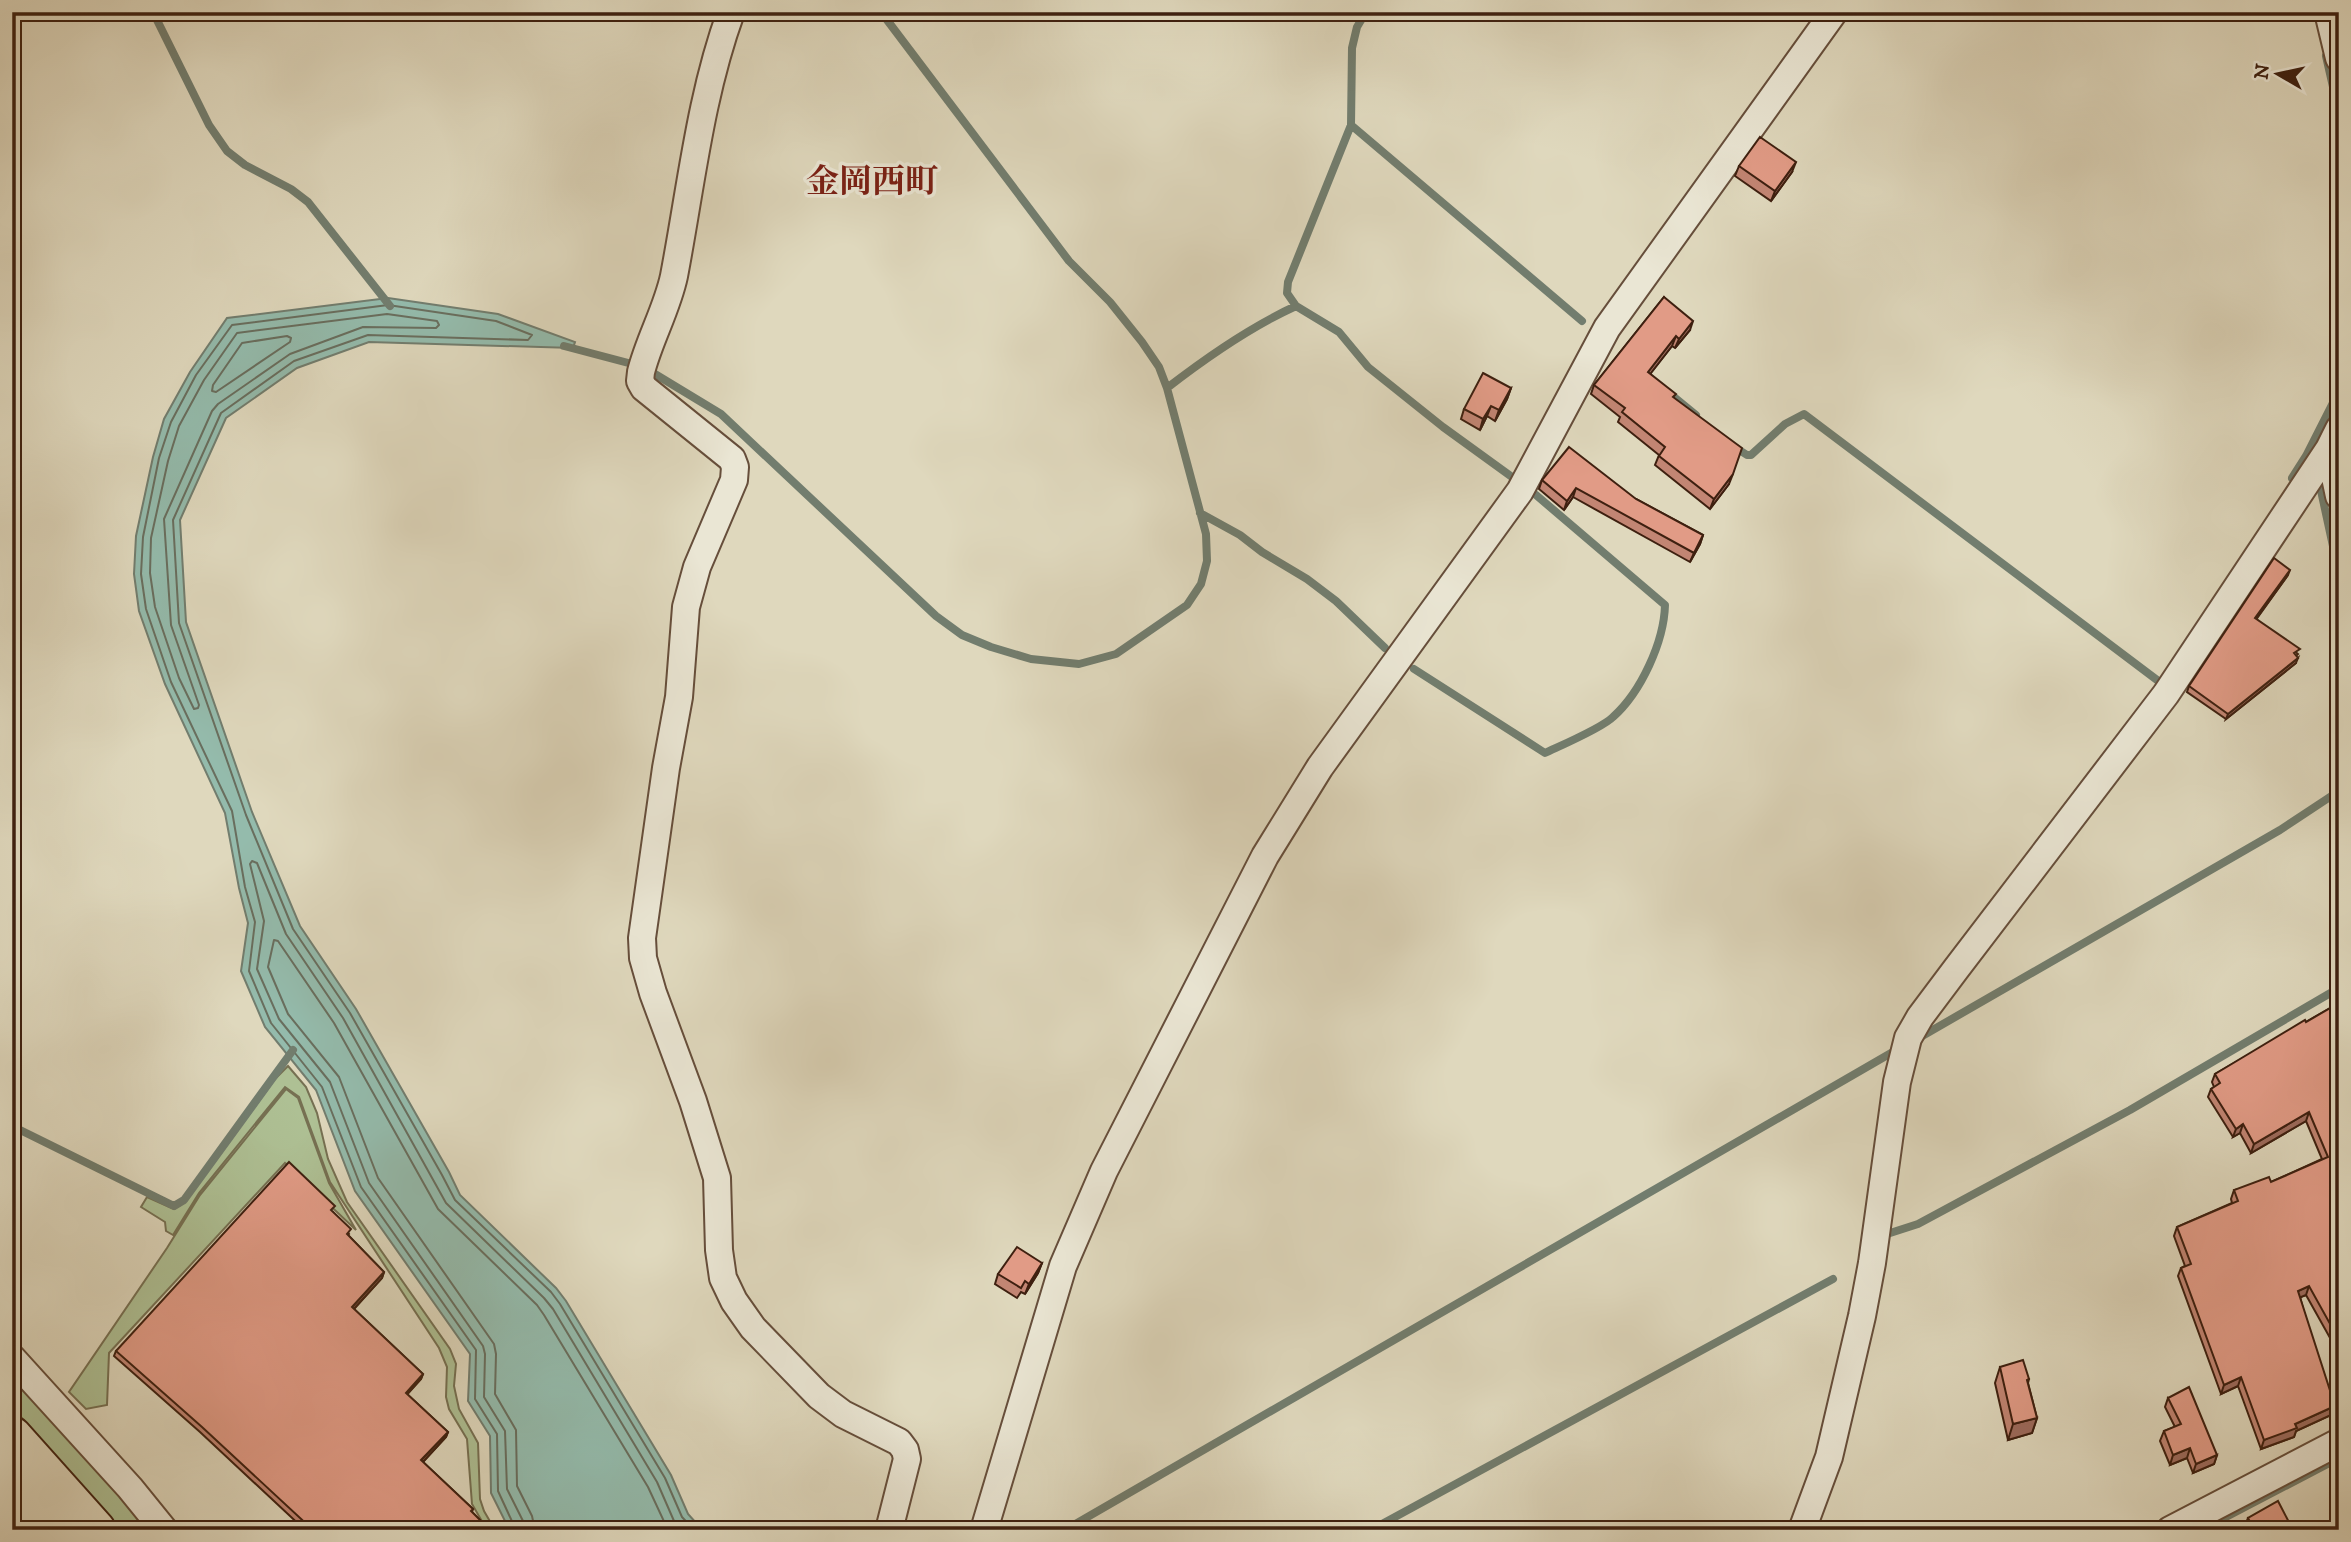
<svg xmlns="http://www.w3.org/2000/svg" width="2351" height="1542" viewBox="0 0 2351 1542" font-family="'IM FELL DW Pica','Noto Serif JP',serif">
  <rect width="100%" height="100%" fill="#dfd8bd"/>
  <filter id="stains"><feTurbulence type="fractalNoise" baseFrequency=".00286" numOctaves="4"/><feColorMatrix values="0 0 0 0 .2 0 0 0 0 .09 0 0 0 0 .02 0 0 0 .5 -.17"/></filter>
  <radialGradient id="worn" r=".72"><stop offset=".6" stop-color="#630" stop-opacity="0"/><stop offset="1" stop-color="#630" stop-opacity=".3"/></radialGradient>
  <path fill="#aec094" stroke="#767052" stroke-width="2" d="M 288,1066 L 306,1087 L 317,1113 L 328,1159 L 347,1202 L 450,1349 L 456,1364 L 454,1386 L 459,1409 L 478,1443 L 480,1499 L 484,1511 L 495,1530 L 487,1530 L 472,1504 L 467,1439 L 449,1409 L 446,1397 L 447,1367 L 439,1348 L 330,1182 L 299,1097 L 285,1087 L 199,1193 L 173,1235 L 166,1231 L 165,1222 L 141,1207 L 147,1197 L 174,1209 L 185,1202 L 275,1079 Z
    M 286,1089 L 298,1098 L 329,1183 L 356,1230 L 285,1163 L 109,1353 L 107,1405 L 86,1409 L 69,1392 L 167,1248 L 200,1195 Z
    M 12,1376 L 122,1497 L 149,1530 L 120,1530 L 12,1407 Z"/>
  <path fill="#94bbac" stroke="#727d6e" stroke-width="2" d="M 388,298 L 498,314 L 575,342 L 573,348 L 369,342 L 297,368 L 226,418 L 180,520 L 186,622 L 252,812 L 300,926 L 356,1009 L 449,1172 L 460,1195 L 556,1288 L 566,1301 L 671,1475 L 688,1514 L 697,1524 L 710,1527 L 709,1530 L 509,1529 L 491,1493 L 490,1436 L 468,1401 L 470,1354 L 355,1191 L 316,1090 L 265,1027 L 241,971 L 248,923 L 239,888 L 225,813 L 165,684 L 139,611 L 134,574 L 136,536 L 153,457 L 164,419 L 190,372 L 227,318 Z"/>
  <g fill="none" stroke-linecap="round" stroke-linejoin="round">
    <path stroke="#696e5e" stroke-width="2" d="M 387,314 L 437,321 L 439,325 L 436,328 L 363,327 L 290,354 L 218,404 L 212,411 L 164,519 L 171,625 L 199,705 L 198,708 L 194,709 L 179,678 L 155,607 L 150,573 L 151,538 L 168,461 L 179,426 L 204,380 L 237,333 Z
      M 287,336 L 291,338 L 290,342 L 216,392 L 212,391 L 213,385 L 242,343 Z
      M 516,1530 L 498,1491 L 497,1434 L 475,1399 L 476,1350 L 361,1187 L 322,1087 L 271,1023 L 249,971 L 255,922 L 245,887 L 232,811 L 171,682 L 146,609 L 141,574 L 143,537 L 159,458 L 171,422 L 196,375 L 232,325 L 388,305 L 496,321 L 532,335 L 528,340 L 368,335 L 294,361 L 221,413 L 173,520 L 179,623 L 246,815 L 293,929 L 350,1013 L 442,1175 L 455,1200 L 551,1292 L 560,1304 L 665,1478 L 682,1517 L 694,1530
      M 524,1530 L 523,1521 L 507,1489 L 505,1431 L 484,1397 L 485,1354 L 483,1346 L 369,1183 L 330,1082 L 279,1019 L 257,969 L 264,921 L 250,864 L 252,861 L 257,863 L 286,934 L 343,1018 L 446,1203 L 544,1298 L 553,1309 L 657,1482 L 674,1521 L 681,1530
      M 535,1530 L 532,1516 L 517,1486 L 516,1430 L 495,1394 L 496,1354 L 494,1344 L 378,1178 L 339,1077 L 288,1014 L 268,967 L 274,940 L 278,941 L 334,1023 L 438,1209 L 537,1305 L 544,1315 L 648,1487 L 668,1530"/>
    <path stroke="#727d6e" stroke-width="8" d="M 153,12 L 209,125 L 227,151 L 245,165 L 291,189 L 308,202 L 390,306
      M 2326,56 L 2339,113
      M 1351,125 L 1582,321
      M 1296,306 L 1287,293 L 1288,282 L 1351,125 L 1352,48 L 1357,27 L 1366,12
      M 564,346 L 636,365 L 650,371 L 721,414 L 936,616 L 962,635 L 991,647 L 1031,659 L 1079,664 L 1116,654 L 1187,605 L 1201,584 L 1207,561 L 1206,534 L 1167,388 L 1159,367 L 1142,342 L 1110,302 L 1069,261 L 881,12
      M 1167,388 C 1207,357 1250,327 1296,306 L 1339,332 L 1368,367 L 1443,427 L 1512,477
      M 1668,392 L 1696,415
      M 1733,446 L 1747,455 L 1751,455 L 1785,424 L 1804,414 L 2165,686
      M 2300,480 L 2292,478 L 2306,456 L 2339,391
      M 2316,485 L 2320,486 L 2339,574
      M 1200,513 L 1240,535 L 1262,552 L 1307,579 L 1336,601 L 1385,648
      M 1414,669 L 1545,753 C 1562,745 1602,728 1613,717 C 1641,692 1664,642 1665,605 L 1536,495
      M 1917,1039 L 2280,830 L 2339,791
      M 12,1126 L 174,1206 L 184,1200 L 293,1050
      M 1887,1234 L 1918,1224 L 2130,1110 L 2339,988
      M 1065,1530 L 1898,1049
      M 1371,1530 L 1833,1279
      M 2201,1530 L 2339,1458"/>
    <defs>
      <path id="street" d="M 731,12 C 700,97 691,187 674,276 C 667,309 649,340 641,372 L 640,381 L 644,388 L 732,459 L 735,467 L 734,480 L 697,567 L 686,607 L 679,697 L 666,768 L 642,938 L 643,958 L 653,993 L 693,1101 L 717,1178 L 719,1250 L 723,1278 L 734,1301 L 753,1328 L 819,1396 L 843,1414 L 899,1442 L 905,1450 L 907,1459 L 889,1530
        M 2328,12 L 2339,58
        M 2329,449 L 2339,496
        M 12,1358 L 130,1488 L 164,1530
        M 984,1530 L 1063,1266 L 1104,1171 L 1265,856 L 1320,767 L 1520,491 L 1607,328 L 1834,12
        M 1802,1530 L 1829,1457 L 1862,1316 L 1872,1263 L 1897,1082 L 1908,1038 L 1920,1017 L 1956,969 L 2166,694 L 2329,449 L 2339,429
        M 2170,1530 L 2339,1442"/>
      <path id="highway" d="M 12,1436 L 96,1530
        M 12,1486 L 49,1530"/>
    </defs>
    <use href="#street" stroke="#664e3b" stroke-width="30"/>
    <use href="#highway" stroke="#3e2010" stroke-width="42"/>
    <use href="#street" stroke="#eae6d4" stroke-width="26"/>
    <use href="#highway" stroke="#dfd8bd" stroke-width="38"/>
  </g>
  <path fill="#c28573" stroke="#3e2010" stroke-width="2" d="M 1739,166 L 1792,172 L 1771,201 L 1735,176 Z
    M 1664,297 L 1690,330 L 1675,348 L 1672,346 L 1650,374 L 1674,398 L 1729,484 L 1710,509 L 1655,465 L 1659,455 L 1618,422 L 1620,417 L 1591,394 L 1594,385 Z
    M 1511,388 L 1507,399 L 1495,421 L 1487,416 L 1480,430 L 1461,419 L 1464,409 Z
    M 1542,480 L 1636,499 L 1703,535 L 1700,544 L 1690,562 L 1573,497 L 1564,510 L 1539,489 Z
    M 2288,575 L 2256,619 L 2298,654 L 2296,656 L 2296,663 L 2226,719 L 2187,692 L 2189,686 Z
    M 2339,1003 L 2339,1354 L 2306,1295 L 2300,1297 L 2331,1415 L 2296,1431 L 2294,1437 L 2261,1449 L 2238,1386 L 2221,1394 L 2178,1276 L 2181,1268 L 2185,1266 L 2174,1236 L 2177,1227 L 2232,1203 L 2231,1199 L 2234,1190 L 2271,1182 L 2322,1159 L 2306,1121 L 2251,1153 L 2240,1133 L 2233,1137 L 2208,1097 L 2211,1089 L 2214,1087 L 2212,1082 L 2215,1074 Z
    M 333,1212 L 349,1234 L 348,1235 L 384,1272 L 382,1278 L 354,1309 L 423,1374 L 421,1379 L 407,1394 L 448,1432 L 446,1437 L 423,1462 L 473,1509 L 472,1512 L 490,1530 L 305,1530 L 200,1432 L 114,1356 L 116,1351 Z
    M 1042,1263 L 1038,1273 L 1025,1294 L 1021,1292 L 1017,1298 L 995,1284 L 998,1274 Z
    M 2000,1367 L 2029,1379 L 2028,1383 L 2037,1418 L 2032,1433 L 2008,1440 L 1995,1383 Z
    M 2168,1398 L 2217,1455 L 2214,1464 L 2193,1473 L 2187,1458 L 2170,1465 L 2160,1441 L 2164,1431 L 2175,1427 L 2165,1407 Z
    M 2248,1518 L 2293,1530 L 2245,1530 L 2244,1528 Z"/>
  <path fill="#9e6c5e" stroke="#3e2010" stroke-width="2" d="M 1796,162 L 1792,172 L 1771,201 L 1775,191 Z
    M 1693,321 L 1690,330 L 1675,348 L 1679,339 Z
    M 1676,336 L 1672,346 L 1644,382 L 1648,372 Z
    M 1511,388 L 1507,399 L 1495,421 L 1499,410 Z
    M 1491,406 L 1487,416 L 1480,430 L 1483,419 Z
    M 1733,474 L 1729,484 L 1710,509 L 1714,499 Z
    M 1576,488 L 1573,497 L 1564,510 L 1567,501 Z
    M 1703,535 L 1700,544 L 1690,562 L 1694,553 Z
    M 2290,570 L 2288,575 L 2253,624 L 2255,618 Z
    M 2298,658 L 2296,663 L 2226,719 L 2228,714 Z
    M 2309,1112 L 2306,1121 L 2251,1153 L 2254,1144 Z
    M 2243,1124 L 2240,1133 L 2233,1137 L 2236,1129 Z
    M 1042,1263 L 1038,1273 L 1025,1294 L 1029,1284 Z
    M 384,1272 L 382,1278 L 350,1313 L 352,1307 Z
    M 2309,1286 L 2306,1295 L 2294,1300 L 2298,1291 Z
    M 423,1374 L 421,1379 L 404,1398 L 406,1393 Z
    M 2241,1377 L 2238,1386 L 2221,1394 L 2224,1385 Z
    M 2335,1406 L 2331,1415 L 2296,1431 L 2294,1437 L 2261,1449 L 2264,1440 L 2295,1424 Z
    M 2037,1418 L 2032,1433 L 2008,1440 L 2013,1424 Z
    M 448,1432 L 446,1437 L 419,1466 L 421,1460 Z
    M 2190,1448 L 2187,1458 L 2170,1465 L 2173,1455 Z
    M 2217,1455 L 2214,1464 L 2193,1473 L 2196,1464 Z"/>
  <path fill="#e19b86" stroke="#3e2010" stroke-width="2" d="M 1760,137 L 1796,162 L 1775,191 L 1739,166 Z
    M 1664,297 L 1693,321 L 1679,339 L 1676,336 L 1648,372 L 1676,394 L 1673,397 L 1742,448 L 1733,474 L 1714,499 L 1659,456 L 1665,447 L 1622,412 L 1625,408 L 1594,385 Z
    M 1483,373 L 1511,388 L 1499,410 L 1491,406 L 1483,419 L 1464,409 Z
    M 1569,447 L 1636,499 L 1703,535 L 1694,553 L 1576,488 L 1567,501 L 1542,480 Z
    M 2274,558 L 2290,570 L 2255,618 L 2300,649 L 2294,653 L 2298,658 L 2228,714 L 2189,686 Z
    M 2339,1003 L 2339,1340 L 2309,1286 L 2298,1291 L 2335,1406 L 2295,1424 L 2297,1428 L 2264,1440 L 2241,1377 L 2224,1385 L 2181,1268 L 2191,1264 L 2177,1227 L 2238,1201 L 2234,1190 L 2269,1177 L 2271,1182 L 2328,1157 L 2309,1112 L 2254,1144 L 2243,1124 L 2236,1129 L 2211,1089 L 2220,1083 L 2215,1074 L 2305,1020 L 2306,1022 Z
    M 289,1162 L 335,1206 L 331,1210 L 351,1229 L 347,1234 L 384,1272 L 352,1307 L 423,1374 L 406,1393 L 448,1432 L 421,1460 L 473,1509 L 471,1511 L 490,1530 L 313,1530 L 202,1427 L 116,1351 Z
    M 1017,1247 L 1042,1263 L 1029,1284 L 1025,1281 L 1021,1288 L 998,1274 Z
    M 2023,1360 L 2029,1379 L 2027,1380 L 2037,1418 L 2013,1424 L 2000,1367 Z
    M 2189,1387 L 2217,1455 L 2196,1464 L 2190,1448 L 2173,1455 L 2164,1431 L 2181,1424 L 2168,1398 Z
    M 2278,1501 L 2293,1530 L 2254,1530 L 2248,1518 Z"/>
  <g text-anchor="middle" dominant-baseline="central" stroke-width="7" stroke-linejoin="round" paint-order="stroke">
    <g font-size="33" font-weight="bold" fill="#7a1f14" stroke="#eae6d4">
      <text x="872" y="182">金岡西町</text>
    </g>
  </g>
  <rect width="2351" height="1542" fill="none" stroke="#dfd8bd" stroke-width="42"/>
  <rect x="14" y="14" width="2323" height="1514" fill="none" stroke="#3e2010" stroke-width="3.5"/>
  <rect x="21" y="21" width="2309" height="1500" fill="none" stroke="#3e2010" stroke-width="2"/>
  <g transform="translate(2278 74) rotate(279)" stroke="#eae6d4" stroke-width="5" paint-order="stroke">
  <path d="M0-5L12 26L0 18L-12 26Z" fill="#3e2010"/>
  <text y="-10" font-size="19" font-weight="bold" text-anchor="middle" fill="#3e2010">N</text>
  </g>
  <rect width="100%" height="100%" filter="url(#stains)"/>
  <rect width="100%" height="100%" fill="url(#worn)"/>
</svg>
